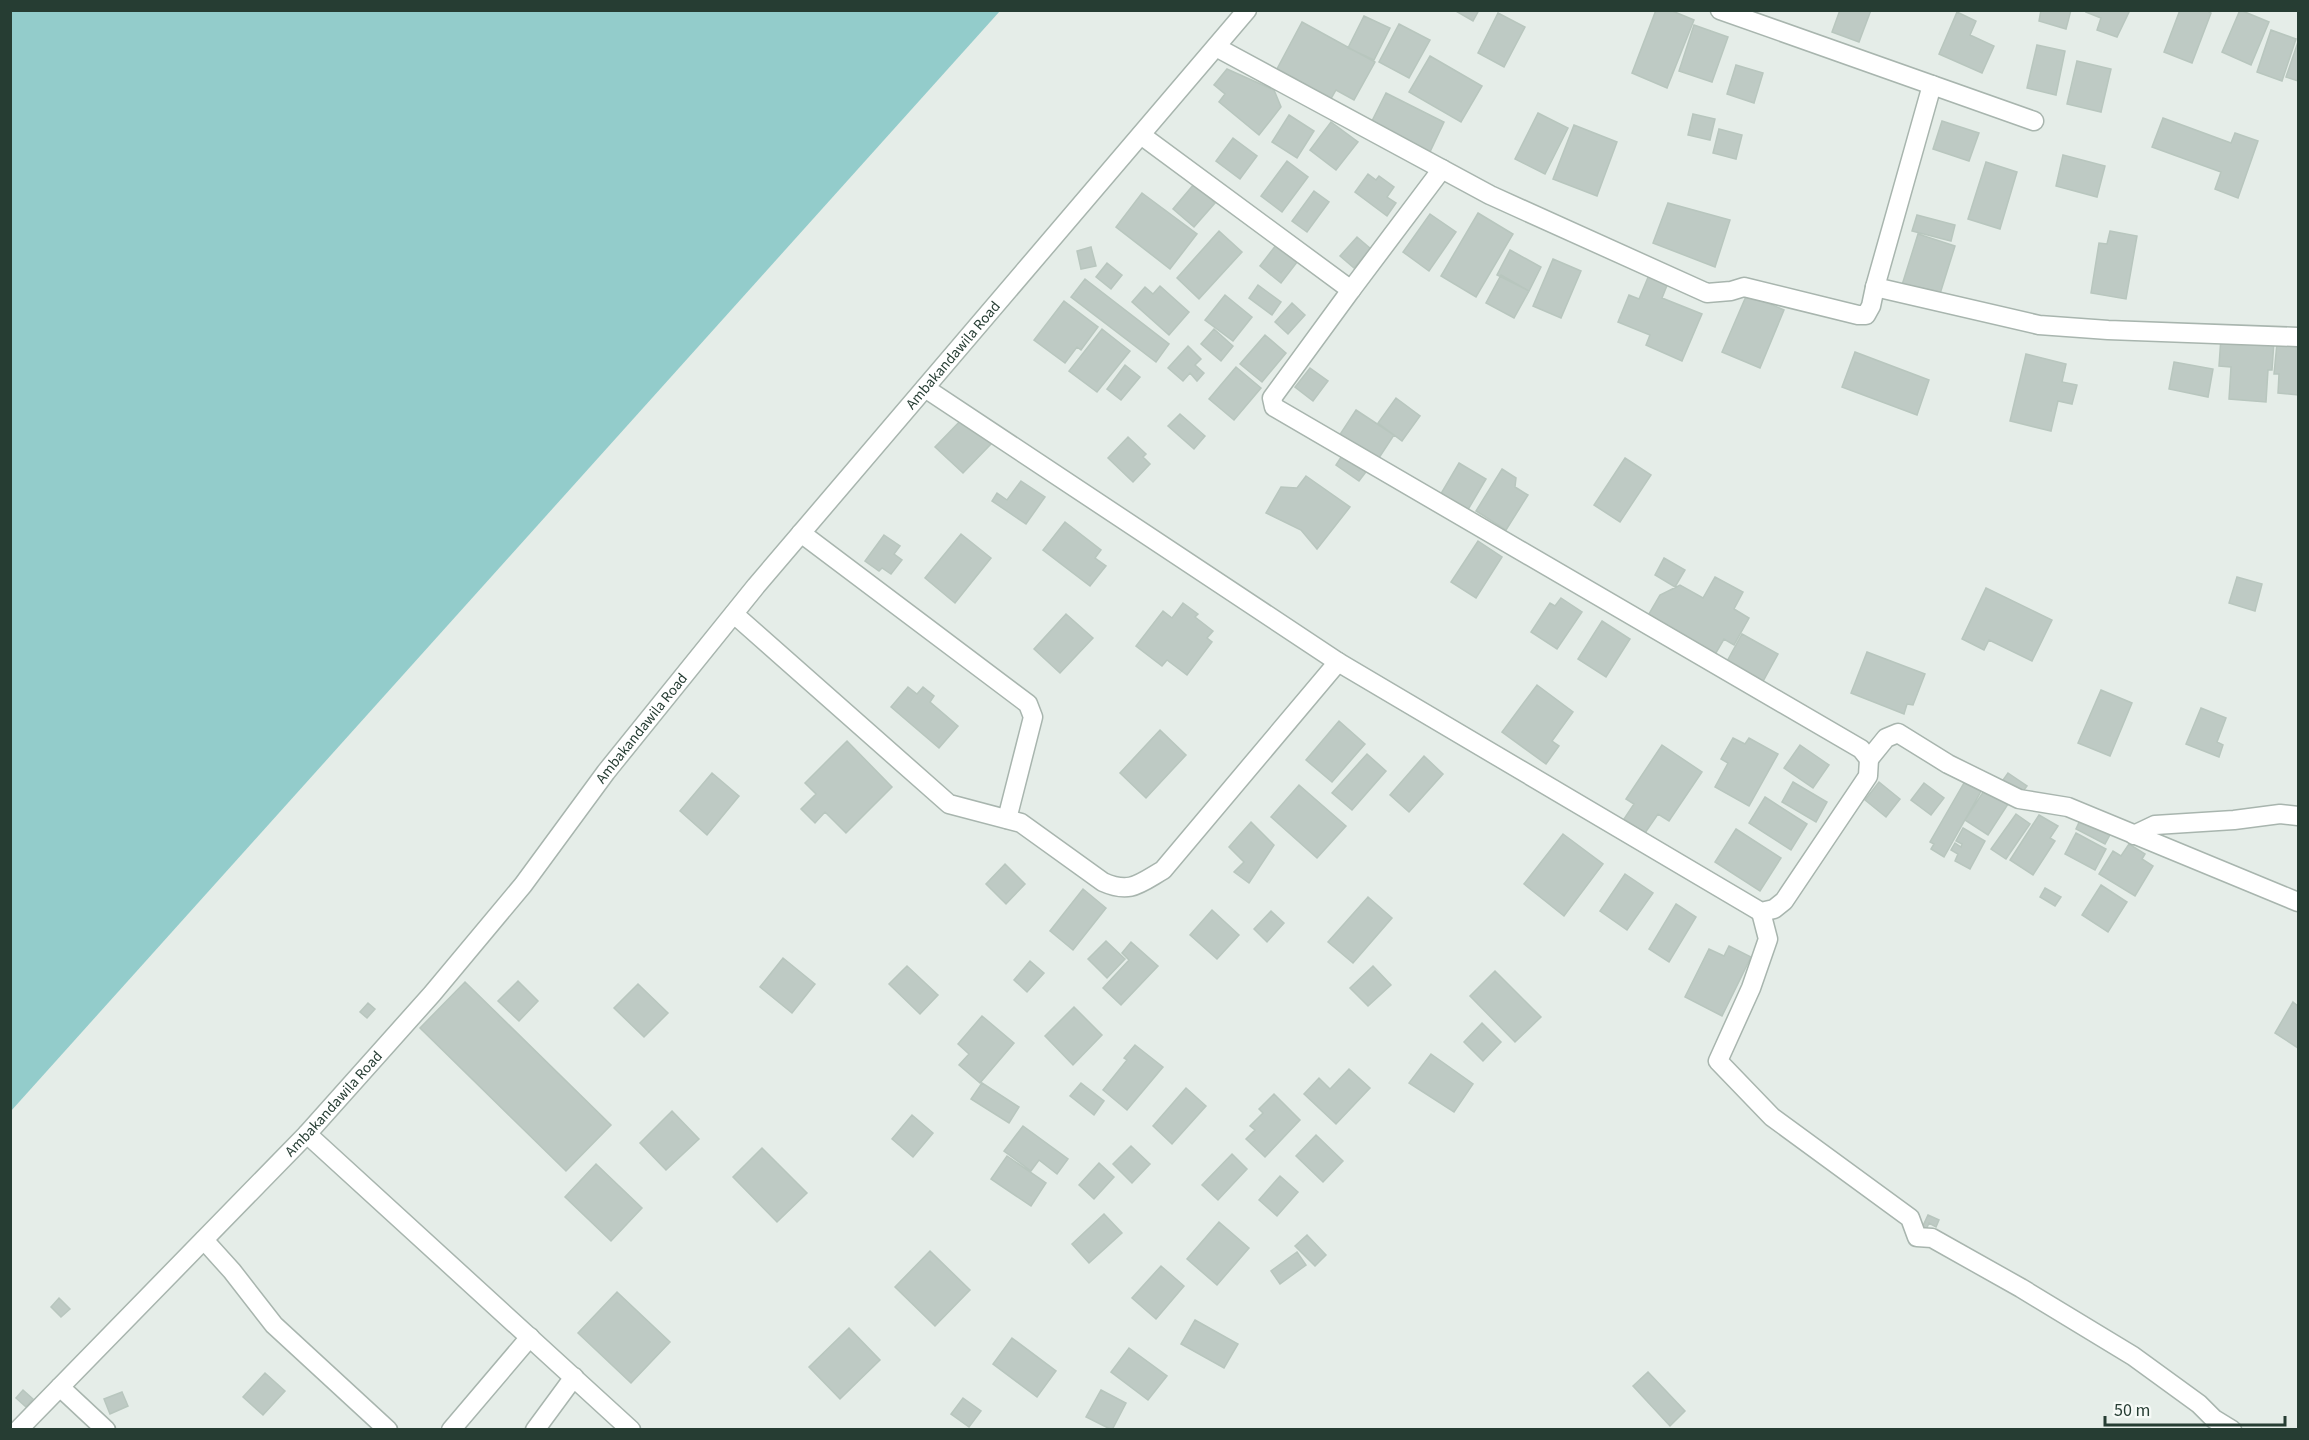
<svg xmlns="http://www.w3.org/2000/svg" width="2309" height="1440" viewBox="0 0 2309 1440" font-family="'Source Sans 3',sans-serif">
  <rect width="100%" height="100%" fill="#e5ede8"/>
  <path fill="#93cccb" d="M 11,10 L 1000,11 L 11,1111 L 10,11 Z"/>
  <path fill="#becac4" stroke="#b8c6be" stroke-width="1.5" d="M 1454,10 L 1479,10 L 1473,21 Z
    M 1656,10 L 1670,10 L 1694,20 L 1667,88 L 1632,73 Z
    M 1840,10 L 1871,10 L 1859,42 L 1832,32 Z
    M 2041,10 L 2071,10 L 2066,29 L 2039,21 Z
    M 2087,10 L 2130,10 L 2117,37 L 2097,30 L 2101,18 L 2086,12 Z
    M 2180,10 L 2206,10 L 2211,13 L 2192,63 L 2164,52 Z
    M 2240,10 L 2269,22 L 2251,65 L 2222,52 Z
    M 1957,12 L 1976,21 L 1970,35 L 1994,46 L 1982,73 L 1939,54 Z
    M 1498,13 L 1525,27 L 1504,67 L 1478,53 Z
    M 1364,16 L 1390,28 L 1374,60 L 1348,48 Z
    M 1302,22 L 1375,62 L 1354,100 L 1336,90 L 1328,104 L 1302,90 L 1305,84 L 1277,69 Z
    M 1399,24 L 1430,40 L 1409,78 L 1379,62 Z
    M 1694,25 L 1728,37 L 1712,82 L 1679,71 Z
    M 2271,30 L 2296,39 L 2282,81 L 2257,72 Z
    M 2298,42 L 2298,81 L 2286,77 Z
    M 2037,45 L 2065,51 L 2056,95 L 2027,88 Z
    M 1430,56 L 1482,86 L 1461,122 L 1409,92 Z
    M 2077,61 L 2111,69 L 2101,112 L 2067,104 Z
    M 1736,65 L 1763,73 L 1754,103 L 1727,94 Z
    M 1227,69 L 1274,90 L 1281,107 L 1259,135 L 1219,102 L 1225,94 L 1214,85 Z
    M 1386,93 L 1444,122 L 1429,154 L 1370,125 Z
    M 1538,113 L 1568,128 L 1545,174 L 1515,159 Z
    M 1693,114 L 1715,119 L 1710,140 L 1688,135 Z
    M 1289,115 L 1314,131 L 1297,158 L 1272,142 Z
    M 2163,118 L 2231,143 L 2235,133 L 2258,141 L 2238,198 L 2215,189 L 2221,172 L 2152,147 Z
    M 1942,121 L 1979,133 L 1969,161 L 1933,149 Z
    M 1331,122 L 1358,142 L 1336,170 L 1310,150 Z
    M 1574,125 L 1617,142 L 1597,196 L 1553,179 Z
    M 1719,129 L 1742,135 L 1736,159 L 1713,153 Z
    M 1233,138 L 1257,156 L 1240,179 L 1216,161 Z
    M 2063,155 L 2105,166 L 2097,197 L 2056,186 Z
    M 1287,161 L 1308,177 L 1282,212 L 1261,196 Z
    M 1986,162 L 2017,172 L 2000,229 L 1968,219 Z
    M 1368,174 L 1376,180 L 1379,176 L 1394,187 L 1387,197 L 1396,203 L 1387,216 L 1355,192 Z
    M 1194,184 L 1215,203 L 1194,227 L 1173,209 Z
    M 1314,191 L 1329,202 L 1307,232 L 1292,221 Z
    M 1142,193 L 1197,234 L 1170,269 L 1116,227 Z
    M 1668,203 L 1730,220 L 1715,267 L 1653,243 Z
    M 1478,213 L 1513,234 L 1476,297 L 1441,276 Z
    M 1430,214 L 1456,232 L 1429,271 L 1403,252 Z
    M 1917,215 L 1955,225 L 1951,241 L 1912,231 Z
    M 1219,231 L 1242,252 L 1199,299 L 1177,278 Z
    M 2110,231 L 2137,236 L 2126,299 L 2091,293 L 2099,243 L 2107,244 Z
    M 1918,234 L 1955,246 L 1939,297 L 1902,285 Z
    M 1357,237 L 1371,249 L 1354,268 L 1340,256 Z
    M 1276,245 L 1297,262 L 1281,283 L 1260,266 Z
    M 1091,247 L 1096,266 L 1081,269 L 1077,251 Z
    M 1510,250 L 1541,267 L 1529,291 L 1497,275 Z
    M 1553,259 L 1581,271 L 1561,318 L 1533,306 Z
    M 1107,263 L 1122,275 L 1111,289 L 1096,277 Z
    M 1501,275 L 1529,291 L 1514,318 L 1486,303 Z
    M 1649,275 L 1668,283 L 1662,298 L 1702,314 L 1682,361 L 1646,345 L 1650,335 L 1618,322 L 1629,295 L 1639,299 Z
    M 1085,279 L 1169,344 L 1156,362 L 1071,297 Z
    M 1258,285 L 1281,302 L 1272,315 L 1249,298 Z
    M 1160,286 L 1189,312 L 1169,335 L 1132,302 L 1145,287 L 1153,294 Z
    M 1747,294 L 1784,310 L 1760,368 L 1722,352 Z
    M 1225,295 L 1252,317 L 1233,341 L 1205,320 Z
    M 1064,301 L 1098,327 L 1081,350 L 1077,347 L 1065,363 L 1034,340 Z
    M 1292,303 L 1305,315 L 1288,334 L 1275,322 Z
    M 1102,329 L 1130,351 L 1097,392 L 1069,371 Z
    M 1214,329 L 1233,346 L 1221,361 L 1201,344 Z
    M 1265,335 L 1286,353 L 1262,382 L 1240,364 Z
    M 2221,337 L 2274,341 L 2272,370 L 2268,370 L 2266,402 L 2229,399 L 2231,367 L 2219,366 Z
    M 2277,343 L 2298,345 L 2298,395 L 2278,393 L 2279,374 L 2274,374 Z
    M 1188,346 L 1201,359 L 1195,365 L 1204,373 L 1197,381 L 1190,373 L 1183,381 L 1168,368 Z
    M 1855,352 L 1929,380 L 1917,415 L 1842,387 Z
    M 2026,354 L 2066,364 L 2062,382 L 2077,385 L 2072,404 L 2058,401 L 2051,431 L 2010,421 Z
    M 2174,362 L 2213,369 L 2208,397 L 2169,389 Z
    M 1125,365 L 1140,377 L 1121,400 L 1107,389 Z
    M 1236,367 L 1261,388 L 1234,420 L 1209,399 Z
    M 1310,368 L 1328,381 L 1313,401 L 1295,387 Z
    M 1396,398 L 1420,416 L 1402,441 L 1378,423 Z
    M 1356,410 L 1394,435 L 1375,464 L 1337,439 Z
    M 1180,414 L 1205,436 L 1194,449 L 1168,426 Z
    M 965,416 L 992,443 L 963,473 L 935,447 Z
    M 1128,437 L 1146,454 L 1143,457 L 1150,464 L 1133,482 L 1108,458 Z
    M 1345,451 L 1369,468 L 1359,481 L 1336,465 Z
    M 1625,458 L 1651,475 L 1620,522 L 1594,505 Z
    M 1459,463 L 1486,479 L 1466,513 L 1439,497 Z
    M 1502,469 L 1516,478 L 1515,487 L 1528,495 L 1506,530 L 1476,511 Z
    M 1306,476 L 1350,507 L 1317,549 L 1301,530 L 1266,513 L 1281,487 L 1297,488 Z
    M 1021,481 L 1045,497 L 1026,524 L 992,501 L 997,493 L 1007,500 Z
    M 1065,522 L 1101,550 L 1095,558 L 1106,566 L 1090,586 L 1043,550 Z
    M 961,534 L 991,558 L 955,603 L 925,578 Z
    M 884,535 L 900,546 L 894,554 L 902,560 L 891,574 L 882,568 L 879,571 L 865,561 Z
    M 1478,541 L 1502,557 L 1476,598 L 1451,582 Z
    M 1664,558 L 1685,570 L 1675,587 L 1655,575 Z
    M 1715,577 L 1743,592 L 1734,609 L 1749,618 L 1734,645 L 1724,639 L 1713,658 L 1646,619 L 1660,595 L 1680,585 L 1703,598 Z
    M 2237,577 L 2262,584 L 2255,611 L 2229,603 Z
    M 1986,588 L 2052,620 L 2032,661 L 1989,640 L 1984,650 L 1962,639 Z
    M 1561,598 L 1582,612 L 1557,649 L 1531,632 L 1550,603 L 1555,606 Z
    M 1183,603 L 1198,614 L 1195,617 L 1213,631 L 1207,638 L 1212,642 L 1187,675 L 1167,660 L 1162,666 L 1136,646 L 1163,611 L 1172,618 Z
    M 1066,614 L 1093,638 L 1060,673 L 1034,649 Z
    M 1602,621 L 1630,639 L 1606,677 L 1578,659 Z
    M 1742,634 L 1778,654 L 1761,685 L 1725,665 Z
    M 1867,652 L 1925,674 L 1913,705 L 1907,704 L 1904,714 L 1851,693 Z
    M 1537,685 L 1573,712 L 1552,741 L 1559,746 L 1546,764 L 1502,732 Z
    M 908,687 L 917,694 L 923,687 L 934,696 L 930,702 L 958,726 L 939,748 L 891,707 Z
    M 2101,690 L 2132,703 L 2110,756 L 2078,743 Z
    M 2201,708 L 2226,718 L 2217,742 L 2223,745 L 2219,757 L 2186,744 Z
    M 1339,721 L 1365,744 L 1332,782 L 1306,760 Z
    M 1160,730 L 1186,755 L 1146,798 L 1120,773 Z
    M 1733,738 L 1745,744 L 1749,738 L 1778,754 L 1749,806 L 1715,787 L 1728,763 L 1721,759 Z
    M 847,741 L 892,787 L 846,833 L 825,812 L 815,823 L 801,809 L 816,794 L 805,783 Z
    M 1662,745 L 1702,772 L 1669,821 L 1658,814 L 1645,833 L 1624,819 L 1634,804 L 1626,799 Z
    M 1800,745 L 1829,765 L 1813,788 L 1784,768 Z
    M 1367,754 L 1386,771 L 1352,810 L 1332,793 Z
    M 1424,756 L 1443,774 L 1409,812 L 1390,795 Z
    M 712,773 L 739,796 L 707,835 L 680,811 Z
    M 2008,773 L 2027,786 L 2021,794 L 2003,780 Z
    M 1968,776 L 1984,786 L 1944,857 L 1931,849 L 1934,844 L 1930,842 Z
    M 1793,782 L 1827,802 L 1816,822 L 1782,802 Z
    M 1879,782 L 1900,799 L 1886,817 L 1865,800 Z
    M 1924,783 L 1944,798 L 1931,815 L 1911,800 Z
    M 1299,785 L 1346,826 L 1317,858 L 1271,817 Z
    M 1987,786 L 2010,801 L 1988,835 L 1965,820 Z
    M 1765,797 L 1807,824 L 1791,850 L 1749,823 Z
    M 2016,814 L 2030,824 L 2006,859 L 1991,849 Z
    M 2039,815 L 2058,826 L 2050,838 L 2055,841 L 2033,875 L 2010,860 Z
    M 2082,816 L 2112,831 L 2105,844 L 2076,829 Z
    M 1251,822 L 1274,845 L 1249,883 L 1234,872 L 1244,862 L 1229,847 Z
    M 1963,828 L 1985,841 L 1970,869 L 1955,861 L 1958,854 L 1951,850 L 1955,843 L 1961,847 L 1962,844 L 1956,841 Z
    M 1736,829 L 1781,858 L 1760,891 L 1715,862 Z
    M 2076,833 L 2106,849 L 2095,870 L 2065,854 Z
    M 1563,834 L 1603,864 L 1564,916 L 1524,884 Z
    M 2129,844 L 2145,854 L 2142,859 L 2153,866 L 2135,896 L 2099,874 L 2113,851 L 2121,856 Z
    M 1005,864 L 1025,884 L 1006,904 L 986,884 Z
    M 1625,874 L 1653,893 L 1627,930 L 1600,911 Z
    M 2101,885 L 2127,902 L 2108,932 L 2082,915 Z
    M 2045,888 L 2061,897 L 2055,906 L 2040,897 Z
    M 1083,889 L 1106,908 L 1073,950 L 1050,931 Z
    M 1368,897 L 1392,918 L 1353,963 L 1328,942 Z
    M 1676,904 L 1696,917 L 1669,962 L 1649,949 Z
    M 1212,910 L 1239,935 L 1217,959 L 1190,935 Z
    M 1271,911 L 1284,923 L 1267,942 L 1254,929 Z
    M 1106,941 L 1125,959 L 1107,978 L 1088,959 Z
    M 1131,942 L 1158,966 L 1121,1005 L 1103,988 L 1129,960 L 1122,953 Z
    M 1729,946 L 1751,957 L 1722,1016 L 1685,997 L 1709,949 L 1724,956 Z
    M 783,958 L 815,984 L 792,1013 L 760,987 Z
    M 1030,961 L 1044,973 L 1027,992 L 1014,980 Z
    M 907,966 L 938,995 L 920,1014 L 889,984 Z
    M 1373,966 L 1391,985 L 1368,1006 L 1350,988 Z
    M 1495,971 L 1541,1017 L 1515,1042 L 1470,996 Z
    M 518,981 L 538,1001 L 519,1021 L 498,1001 Z
    M 465,982 L 611,1125 L 566,1171 L 420,1028 Z
    M 638,984 L 668,1013 L 644,1037 L 614,1008 Z
    M 2293,1002 L 2298,1006 L 2298,1048 L 2275,1033 Z
    M 368,1003 L 375,1009 L 367,1018 L 360,1012 Z
    M 1074,1007 L 1102,1035 L 1073,1065 L 1045,1036 Z
    M 982,1016 L 1014,1043 L 980,1083 L 959,1065 L 969,1054 L 958,1044 Z
    M 1482,1023 L 1501,1042 L 1483,1061 L 1464,1042 Z
    M 1135,1045 L 1163,1067 L 1127,1110 L 1103,1090 L 1127,1060 L 1124,1058 Z
    M 1431,1054 L 1473,1084 L 1454,1112 L 1409,1083 Z
    M 1349,1069 L 1370,1088 L 1336,1124 L 1304,1094 L 1319,1078 L 1330,1089 Z
    M 982,1083 L 1019,1107 L 1009,1123 L 971,1099 Z
    M 1081,1083 L 1104,1101 L 1094,1115 L 1070,1096 Z
    M 1186,1088 L 1206,1106 L 1172,1144 L 1153,1126 Z
    M 1274,1094 L 1300,1120 L 1265,1157 L 1246,1139 L 1255,1130 L 1250,1126 L 1263,1113 L 1259,1109 Z
    M 672,1111 L 699,1139 L 666,1170 L 640,1143 Z
    M 912,1115 L 933,1133 L 913,1157 L 892,1139 Z
    M 1023,1126 L 1068,1159 L 1057,1174 L 1039,1160 L 1031,1171 L 1004,1151 Z
    M 1316,1135 L 1343,1161 L 1323,1182 L 1296,1156 Z
    M 1131,1146 L 1150,1164 L 1132,1183 L 1113,1164 Z
    M 762,1148 L 807,1193 L 777,1222 L 733,1177 Z
    M 1232,1154 L 1247,1169 L 1218,1200 L 1202,1185 Z
    M 1007,1156 L 1046,1183 L 1031,1206 L 991,1179 Z
    M 1099,1163 L 1114,1177 L 1094,1199 L 1079,1185 Z
    M 596,1164 L 642,1208 L 611,1241 L 565,1197 Z
    M 1280,1176 L 1298,1192 L 1277,1216 L 1259,1200 Z
    M 1104,1214 L 1122,1233 L 1089,1263 L 1072,1244 Z
    M 1928,1215 L 1939,1220 L 1936,1227 L 1929,1223 L 1926,1230 L 1922,1228 Z
    M 1219,1222 L 1249,1248 L 1217,1285 L 1187,1259 Z
    M 1307,1235 L 1326,1255 L 1315,1266 L 1295,1246 Z
    M 930,1251 L 970,1290 L 935,1326 L 895,1287 Z
    M 1297,1252 L 1306,1265 L 1280,1284 L 1271,1271 Z
    M 1161,1266 L 1184,1286 L 1156,1319 L 1132,1298 Z
    M 617,1292 L 670,1342 L 631,1383 L 578,1333 Z
    M 59,1298 L 70,1309 L 61,1317 L 51,1307 Z
    M 1195,1320 L 1238,1344 L 1224,1368 L 1181,1344 Z
    M 849,1328 L 880,1360 L 840,1399 L 809,1367 Z
    M 1012,1338 L 1056,1371 L 1037,1397 L 993,1364 Z
    M 1129,1348 L 1167,1376 L 1148,1400 L 1111,1372 Z
    M 1648,1372 L 1685,1411 L 1670,1426 L 1633,1386 Z
    M 265,1373 L 285,1391 L 263,1415 L 243,1397 Z
    M 23,1390 L 33,1399 L 26,1407 L 16,1398 Z
    M 1101,1390 L 1126,1403 L 1112,1430 L 1086,1417 Z
    M 122,1392 L 128,1406 L 110,1414 L 104,1399 Z
    M 963,1398 L 981,1411 L 969,1427 L 951,1414 Z"/>
  <g fill="none" stroke-linecap="round" stroke-linejoin="round">
    <defs>
      <g id="minor">
        <path d="M 1720,10 L 2034,121"/>
        <path d="M 1216,47 L 1490,195 L 1707,293 L 1731,291 L 1744,287 L 1858,315 L 1866,315 L 1871,306 L 1875,287 L 1932,85"/>
        <path d="M 1875,287 L 2039,325 L 2108,330 L 2298,337"/>
        <path d="M 1351,290 L 1442,169"/>
        <path d="M 925,388 L 1338,662 L 1761,912 L 1774,909 L 1784,901 L 1868,776 L 1869,759 L 1861,749 L 1274,407 L 1272,398 L 1351,290 L 1141,135"/>
        <path d="M 801,533 L 1028,704 L 1033,717 L 1007,819"/>
        <path d="M 734,614 L 949,804 L 1021,823 L 1103,882 C 1130,894 1139,884 1163,870 L 1338,662"/>
        <path d="M 1869,759 L 1886,738 L 1898,733 L 1948,764 L 2019,799 L 2068,807 L 2298,902"/>
        <path d="M 2134,835 L 2155,825 L 2234,820 L 2280,814 L 2298,816"/>
        <path d="M 1761,912 L 1768,939 L 1751,988 L 1718,1061 L 1772,1117 L 1910,1218 L 1917,1237 L 1932,1238 L 2021,1288 L 2133,1356 L 2199,1404 L 2214,1419 L 2232,1430"/>
        <path d="M 307,1134 L 631,1430"/>
        <path d="M 204,1240 L 232,1271 L 274,1325 L 388,1430"/>
        <path d="M 60,1387 L 106,1430"/>
        <path id="s1" d="M 18,1430 L 307,1134 L 432,994 L 523,885 L 606,772 L 756,586 L 1247,10"/>
        <path d="M 451,1430 L 530,1337"/>
        <path d="M 535,1430 L 574,1377"/>
      </g>
    </defs>
    <use href="#minor" stroke="#a8b5ae" stroke-width="21"/>
    <use href="#minor" stroke="#fff" stroke-width="18"/>
  </g>
  <g text-anchor="middle" dominant-baseline="central" stroke-width="5" stroke-linejoin="round" paint-order="stroke">
    <g font-size="15" fill="#263d33" stroke="#f6faf7">
      <text stroke="none"><textPath href="#s1" startOffset="1426">Ambakandawila Road</textPath></text>
      <text stroke="none"><textPath href="#s1" startOffset="940">Ambakandawila Road</textPath></text>
      <text stroke="none"><textPath href="#s1" startOffset="454">Ambakandawila Road</textPath></text>
    </g>
  </g>
  <rect width="2309" height="1440" fill="none" stroke="#263d33" stroke-width="24"/>
  <path d="M2105 1416v9h180v-9" fill="none" stroke="#263d33" stroke-width="3"/>
  <text x="2114" y="1416" font-size="18" fill="#263d33" stroke="#f6faf7" stroke-width="4.5" paint-order="stroke">50 m</text>
</svg>
